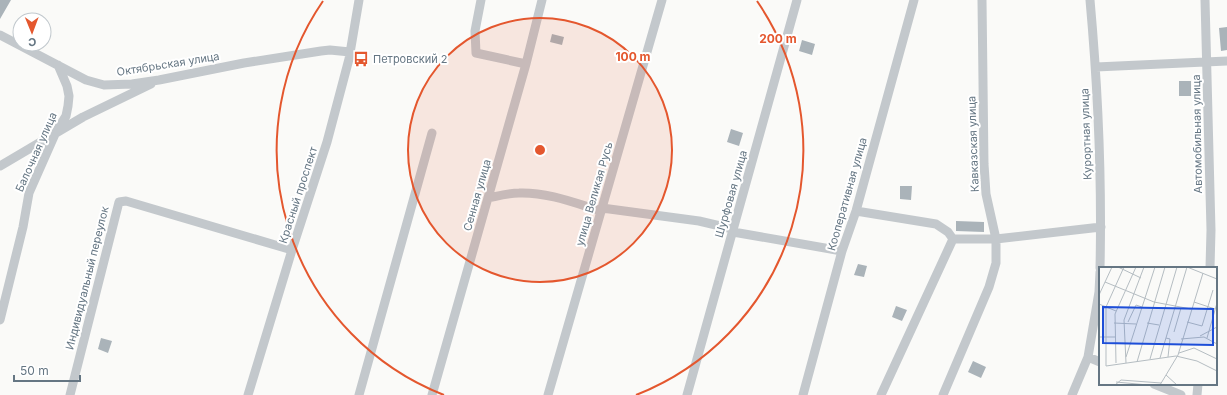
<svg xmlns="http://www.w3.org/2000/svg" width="1227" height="395" viewBox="0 0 1227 395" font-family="Inter,sans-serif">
  <rect width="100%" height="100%" fill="#fafaf8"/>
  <path fill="#aab3b9" d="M 0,0 L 11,0 L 0,19 Z
    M 1227,27 L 1227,50 L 1221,51 L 1219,28 Z
    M 552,34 L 564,37 L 562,45 L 550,42 Z
    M 802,40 L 815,44 L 812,55 L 799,51 Z
    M 1179,81 L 1191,81 L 1191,96 L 1179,96 Z
    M 731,129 L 743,133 L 739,146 L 727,142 Z
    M 900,186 L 912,186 L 911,200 L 900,199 Z
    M 956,221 L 984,222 L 984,232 L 956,231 Z
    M 858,264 L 867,266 L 864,277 L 854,275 Z
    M 896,306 L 907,310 L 902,321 L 892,317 Z
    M 101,338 L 112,341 L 108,353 L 98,349 Z
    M 973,361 L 986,367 L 981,378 L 968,372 Z"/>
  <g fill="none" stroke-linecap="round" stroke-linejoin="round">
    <path stroke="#c3c8cc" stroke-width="9" d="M 481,0 L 475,31 L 476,53 L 526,64
      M 1090,0 C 1098,89 1102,179 1100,268
      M 1205,0 L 1211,230 L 1210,268
      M 0,35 L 86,80 L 104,85 L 132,84 L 159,80 L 244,63 L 321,51 L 330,50 L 350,52
      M 1096,67 L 1227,61
      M 0,166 L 83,117 L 151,84
      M 488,198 C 498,196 509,193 519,193 C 547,192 575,203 601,211
      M 602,208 L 699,221 L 733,229
      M 856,211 L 936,224 L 948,232 L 953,239 L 996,239 L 1101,227
      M 733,232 L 842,251
      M 0,320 L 23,227 L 29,193 L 56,132 L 66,116 L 68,106 L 69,96 L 67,86 L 58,65
      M 1088,357 L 1100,362
      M 1154,384 L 1181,395
      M 70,395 L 119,202 L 126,201 L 292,250
      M 248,395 L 292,250 L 327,142 L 349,59 L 359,0
      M 359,395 L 432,133
      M 432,395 L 526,64 L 542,0
      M 548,395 L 662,0
      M 687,395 L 797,0
      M 803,395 L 842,251 L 856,211 L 914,0
      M 881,395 L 953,239
      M 943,395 L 989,287 L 996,263 L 996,239 L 986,194 L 984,164 L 982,0
      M 1072,395 L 1088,357 L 1099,292 L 1100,272
      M 1197,395 L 1198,384"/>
  </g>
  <circle cx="540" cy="150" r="132" fill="#e4572e" fill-opacity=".12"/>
  <g fill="none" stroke="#e4572e" stroke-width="2">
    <circle cx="540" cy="150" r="132"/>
    <path d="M444 395A263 263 0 0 1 323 1M757 1A263 263 0 0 1 636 395"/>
  </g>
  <defs>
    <symbol id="bus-bare" viewBox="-9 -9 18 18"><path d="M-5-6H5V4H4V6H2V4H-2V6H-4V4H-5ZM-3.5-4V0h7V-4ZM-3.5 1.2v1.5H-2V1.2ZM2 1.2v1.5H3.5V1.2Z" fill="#e4572e" stroke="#fff" stroke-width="2.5" paint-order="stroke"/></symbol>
  </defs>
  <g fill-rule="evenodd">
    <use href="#bus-bare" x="350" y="48" width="22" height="22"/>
  </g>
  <g text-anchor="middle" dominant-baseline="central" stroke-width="4" stroke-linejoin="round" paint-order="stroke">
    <g font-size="11" fill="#657683" stroke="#fff" text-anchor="start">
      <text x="373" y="59">Петровский 2</text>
    </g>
    <g font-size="11" fill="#657683" stroke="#fff">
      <text transform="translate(168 64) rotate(-9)">Октябрьская улица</text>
      <text transform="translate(1086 134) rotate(-92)">Курортная улица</text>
      <text transform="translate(1197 134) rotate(-91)">Автомобильная улица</text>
      <text transform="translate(973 144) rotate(-92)">Кавказская улица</text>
      <text transform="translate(36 152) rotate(-66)">Балочная улица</text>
      <text transform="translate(594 194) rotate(-74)">улица Великая Русь</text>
      <text transform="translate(731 194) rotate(-74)">Шурфовая улица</text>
      <text transform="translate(847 194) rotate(-74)">Кооперативная улица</text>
      <text transform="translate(298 195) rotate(-72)">Красный проспект</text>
      <text transform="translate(477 195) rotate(-74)">Сенная улица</text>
      <text transform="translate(87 278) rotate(-76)">Индивидуальный переулок</text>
    </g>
  </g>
  <g transform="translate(1099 267)">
    <rect width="118" height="118" fill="#fafaf8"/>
    <path fill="none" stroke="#b5bdc2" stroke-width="1" d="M 19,0 L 42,11M 25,0 L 7,40 L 7,99 L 77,89 L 98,94 L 118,104M 88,0 L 118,12M 6,15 L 55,35 L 92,42M 0,28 L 13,0M 95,35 L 116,42M 0,37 L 17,44M 29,55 L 37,38 L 43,40M 88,55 L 103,59 L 114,23M 15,56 L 37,57M 48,56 L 60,58M 75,65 L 82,41M 101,69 L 118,60M 0,70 L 16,70M 67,71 L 71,72 L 69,90M 108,71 L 118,36M 82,72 L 105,70 L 118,77M 80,86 L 95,81 L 118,92M 27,90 L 56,0M 61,91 L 88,0M 51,92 L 78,0M 38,95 L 66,0M 17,96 L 16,47 L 37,0M 27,96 L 25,53 L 45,0M 67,108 L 78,118M 17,115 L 49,118M 16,118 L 22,113 L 62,116M 61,118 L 79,88 L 104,6"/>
    <path fill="#1d4ed8" fill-opacity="0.15" stroke="#1d4ed8" stroke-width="2" d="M 4,40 L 114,42 L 114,78 L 4,76 Z"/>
    <rect width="118" height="118" fill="none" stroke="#657683" stroke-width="2"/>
  </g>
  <circle cx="540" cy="150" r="6" fill="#e4572e" stroke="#fff" stroke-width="2"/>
  <g font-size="12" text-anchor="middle" font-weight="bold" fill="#e4572e" stroke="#fff" stroke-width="4" stroke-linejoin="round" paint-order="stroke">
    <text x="778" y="43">200 m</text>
    <text x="633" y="61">100 m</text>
  </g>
  <g transform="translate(32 32) rotate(179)"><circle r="19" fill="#ffffff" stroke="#c1c8cd"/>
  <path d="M0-3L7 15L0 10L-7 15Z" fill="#e4572e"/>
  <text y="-6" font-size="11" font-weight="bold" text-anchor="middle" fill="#657683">С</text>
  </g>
  <path d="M14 375v6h66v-6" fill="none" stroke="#657683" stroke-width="2"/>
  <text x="20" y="375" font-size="12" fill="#657683" stroke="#ffffff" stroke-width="3" paint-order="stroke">50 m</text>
</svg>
